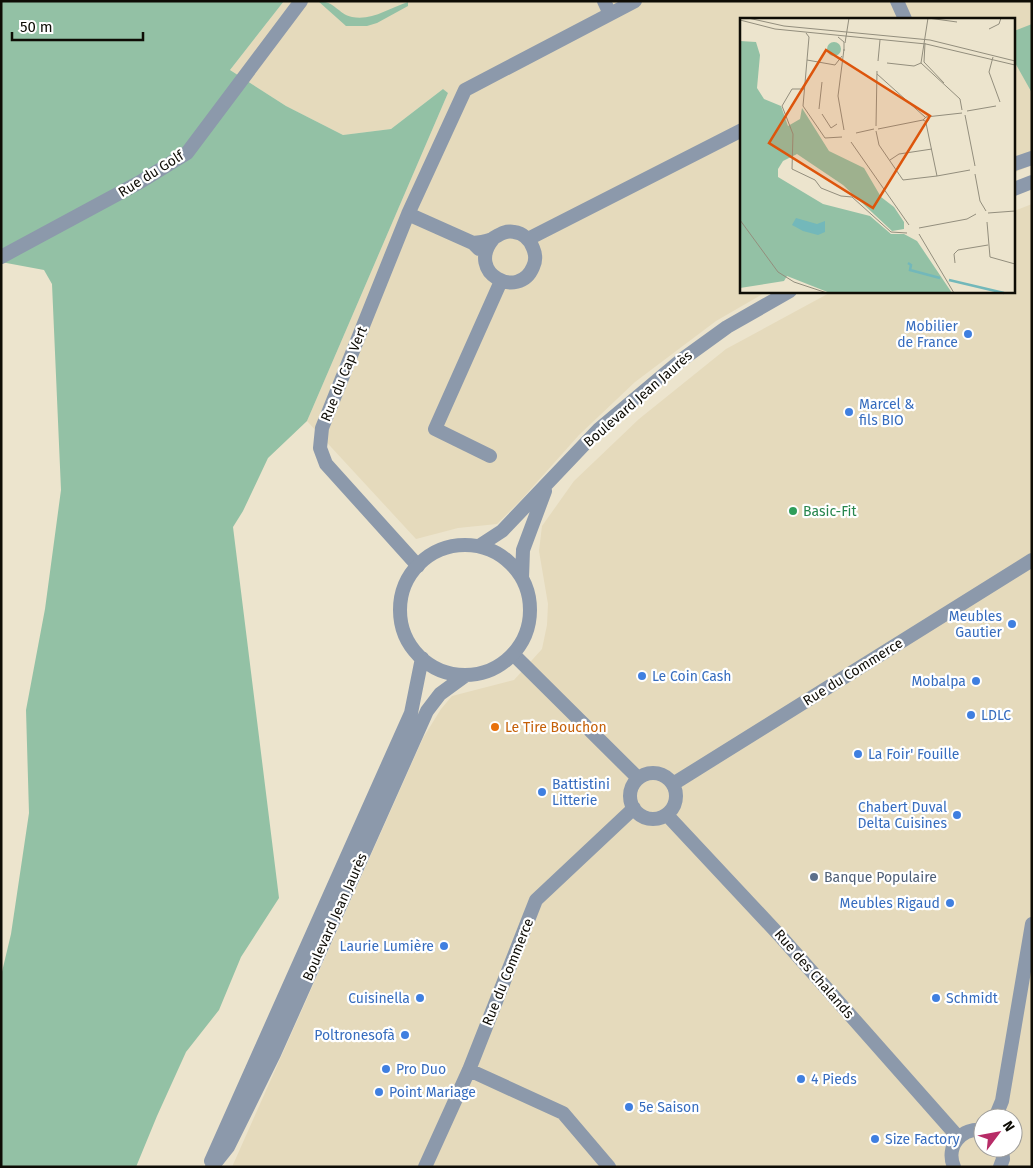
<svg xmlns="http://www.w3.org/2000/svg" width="1033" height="1168" viewBox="0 0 1033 1168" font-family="'Fira Sans',sans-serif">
  <rect width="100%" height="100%" fill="#ece4cd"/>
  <path fill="#e5dabc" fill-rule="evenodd" d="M 284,1 L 1032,1 L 1032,165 L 1014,173 L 1014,19 L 742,19 L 742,291 L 768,291 L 716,321 L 635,382 L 579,435 L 521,500 L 497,524 L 458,528 L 416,539 L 307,421 L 448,93 L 443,89 L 391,129 L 343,135 L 286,106 L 230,70 Z
    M 1032,204 L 1032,1167 L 232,1167 L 423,738 L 441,709 L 452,696 L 514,680 L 542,649 L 547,625 L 548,604 L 539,551 L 542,526 L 574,481 L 639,419 L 726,349 L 833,291 L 1014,291 L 1014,211 ZM 983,1118 L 1013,1118 L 1013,1148 L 983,1148 Z"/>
  <path fill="#93c1a5" d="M 1,1 L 284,1 L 230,70 L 286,106 L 343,135 L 391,129 L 443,89 L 448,93 L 307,421 L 268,458 L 243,511 L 233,527 L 279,898 L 241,957 L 219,1010 L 186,1052 L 157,1116 L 136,1167 L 1,1167 L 1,976 L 11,934 L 29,813 L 26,710 L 45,609 L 61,490 L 52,284 L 44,270 L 1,262 Z
    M 318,1 C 335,1 338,14 352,17 C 372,21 389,8 408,2 L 408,6 L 377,23 L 367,26 L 346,26 Z
    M 1032,24 L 1032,93 L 1014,61 L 1014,31 Z"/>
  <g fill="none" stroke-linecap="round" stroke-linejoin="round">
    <path stroke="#8c99ab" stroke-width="14" d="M 604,1 L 610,14
      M 897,1 L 905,19
      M 1014,164 L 1032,158
      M 408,214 L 473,243 L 479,249
      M 528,239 L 742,130
      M 473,243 C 480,242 486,242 492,239 C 499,235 505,230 514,232 C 523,233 530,240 533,248 C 536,255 536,261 533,267 C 519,301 465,273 493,239
      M 1,257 L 140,182 L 187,153 L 301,1
      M 490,456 L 435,429 L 501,281
      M 418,566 L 326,464 L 320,448 L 322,428 L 408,214 L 465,90 L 635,1
      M 513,654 L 638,778
      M630 796a23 23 0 1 1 46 0a23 23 0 1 1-46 0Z
      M 673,784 L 1032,560
      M 667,815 L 782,938 L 958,1137
      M 469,1070 L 563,1113 L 609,1167
      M 995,1118 L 1002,1101 L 1032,924
      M 425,1167 L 469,1070 L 536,900 L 634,808
      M 954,1167 C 945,1146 962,1127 983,1130
      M 1000,1167 L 1003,1159 L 1002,1148"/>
    <path stroke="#8c99ab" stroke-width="14" d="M 1014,189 L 1032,182
      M400 610a65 65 0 1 1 130 0a65 65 0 1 1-130 0Z
      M 479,546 L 502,531 L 599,429 L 680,361 L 727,327 L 790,291
      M 522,578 L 523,550 L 545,491
      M 211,1161 L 411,713 L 422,658
      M 212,1167 L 228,1147 L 274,1054 L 427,711 L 440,694 L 466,675"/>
  </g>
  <g fill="#3f7fe0" stroke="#fff" stroke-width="2">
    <circle cx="968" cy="334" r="5"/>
    <circle cx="849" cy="412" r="5"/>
    <circle cx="1012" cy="624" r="5"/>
    <circle cx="642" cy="676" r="5"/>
    <circle cx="976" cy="681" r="5"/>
    <circle cx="971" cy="715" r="5"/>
    <circle cx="858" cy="754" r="5"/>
    <circle cx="542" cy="792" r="5"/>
    <circle cx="957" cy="815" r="5"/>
    <circle cx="950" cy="903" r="5"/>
    <circle cx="444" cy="946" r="5"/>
    <circle cx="420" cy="998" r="5"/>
    <circle cx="936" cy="998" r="5"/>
    <circle cx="405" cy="1035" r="5"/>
    <circle cx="386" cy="1069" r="5"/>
    <circle cx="801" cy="1079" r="5"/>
    <circle cx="379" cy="1092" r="5"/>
    <circle cx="629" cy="1107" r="5"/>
    <circle cx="875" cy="1139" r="5"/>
  </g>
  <circle fill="#2e9e5b" stroke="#fff" stroke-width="2" cx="793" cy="511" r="5"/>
  <circle fill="#e8710a" stroke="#fff" stroke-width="2" cx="495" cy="727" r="5"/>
  <circle fill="#5c6f8a" stroke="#fff" stroke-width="2" cx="814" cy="877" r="5"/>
  <g text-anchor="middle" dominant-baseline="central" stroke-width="4.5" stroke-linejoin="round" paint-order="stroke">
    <g font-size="14" fill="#0e0c05" stroke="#fff">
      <text transform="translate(151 174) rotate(-32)">Rue du Golf</text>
      <text transform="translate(344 374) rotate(-68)">Rue du Cap Vert</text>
      <text transform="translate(638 399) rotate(-41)">Boulevard Jean Jaurès</text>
      <text transform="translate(853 672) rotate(-32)">Rue du Commerce</text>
      <text transform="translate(335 917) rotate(-66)">Boulevard Jean Jaurès</text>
      <text transform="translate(508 972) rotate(-68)">Rue du Commerce</text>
      <text transform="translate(814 974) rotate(49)">Rue des Chalands</text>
    </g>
    <g font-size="14" fill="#366cbe" stroke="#fff" text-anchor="start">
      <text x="958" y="326" text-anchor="end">Mobilier<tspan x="958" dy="16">de France</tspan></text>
      <text x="859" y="404">Marcel &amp;<tspan x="859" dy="16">fils BIO</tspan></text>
      <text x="1002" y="616" text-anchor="end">Meubles<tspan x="1002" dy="16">Gautier</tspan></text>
      <text x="652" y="676">Le Coin Cash</text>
      <text x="966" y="681" text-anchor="end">Mobalpa</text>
      <text x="981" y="715">LDLC</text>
      <text x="868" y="754">La Foir' Fouille</text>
      <text x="552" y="784">Battistini<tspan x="552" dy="16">Litterie</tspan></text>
      <text x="947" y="807" text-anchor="end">Chabert Duval<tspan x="947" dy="16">Delta Cuisines</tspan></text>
      <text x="940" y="903" text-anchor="end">Meubles Rigaud</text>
      <text x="434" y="946" text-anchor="end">Laurie Lumière</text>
      <text x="410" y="998" text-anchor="end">Cuisinella</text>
      <text x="946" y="998">Schmidt</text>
      <text x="395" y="1035" text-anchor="end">Poltronesofà</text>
      <text x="396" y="1069">Pro Duo</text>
      <text x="811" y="1079">4 Pieds</text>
      <text x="389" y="1092">Point Mariage</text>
      <text x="639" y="1107">5e Saison</text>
      <text x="885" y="1139">Size Factory</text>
    </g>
    <g font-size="14" fill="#27864d" stroke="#fff" text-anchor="start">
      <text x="803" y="511">Basic-Fit</text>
    </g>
    <g font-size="14" fill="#c56008" stroke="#fff" text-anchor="start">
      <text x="505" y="727">Le Tire Bouchon</text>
    </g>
    <g font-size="14" fill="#4e5e75" stroke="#fff" text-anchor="start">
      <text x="824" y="877">Banque Populaire</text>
    </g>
  </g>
  <g transform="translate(740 18)">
    <rect width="275" height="275" fill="#ece4cd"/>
    <path d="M 0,23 L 16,24 L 20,37 L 17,70 L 24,81 L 41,88 L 48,108 L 60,101 L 62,90 L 89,133 L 124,150 L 141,179 L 154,189 L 164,204 L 164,211 L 152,213 L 103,167 L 57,136 L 43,143 L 38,151 L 38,159 L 83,186 L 130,198 L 151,216 L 164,216 L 177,223 L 212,275 L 90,275 L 47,258 L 44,263 L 0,270 ZM87 31a7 7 0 1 1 14 0a7 7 0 1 1-14 0Z" fill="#93c1a5"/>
    <path d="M 56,200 L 77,206 L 85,203 L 85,214 L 78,217 L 63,213 L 52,207 Z" fill="#73b8ba"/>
    <path fill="none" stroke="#73b8ba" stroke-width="2.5" d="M 168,245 L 171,247 L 170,252 L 200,260M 209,262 L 264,275"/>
    <path fill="none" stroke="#938e7d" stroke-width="1" d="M 8,0 L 44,8 L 190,22 L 275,43M 188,0 L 181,45 L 220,81 L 222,92M 188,0 L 217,4M 0,2 L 35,11 L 186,26 L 275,47M 249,11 L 259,6 L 261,0M 66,15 L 69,19 L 63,88 L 85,120 L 102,119M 98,19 L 104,24 L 104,33M 105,25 L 109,0M 185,25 L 184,44 L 204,65M 253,39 L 249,54 L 260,84M 67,42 L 95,47 L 102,38M 138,43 L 140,22M 147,45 L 174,48 L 181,45M 137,56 L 185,99M 64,71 L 52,71 L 42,88 L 53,116 L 52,151 L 75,162 L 81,170 L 101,178 L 112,179 L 151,214 L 167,215M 79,91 L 82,64M 227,93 L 256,88M 82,96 L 91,110 L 97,106M 225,97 L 235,148M 189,101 L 187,104 L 183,102 L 186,99 L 222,95M 186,105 L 197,158 L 230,152M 136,108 L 137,53M 138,111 L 183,102M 104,112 L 98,78 L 104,31M 136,113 L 139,127 L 163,162 L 197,158M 116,115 L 134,111M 111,124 L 169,207M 150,142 L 159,136 L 192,131M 235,156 L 240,183 L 246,193M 248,195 L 275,193M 0,202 L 38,254 L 54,264 L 87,275M 247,204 L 250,239 L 275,246M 179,210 L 227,201 L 236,196M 179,216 L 214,275M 215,245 L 214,236 L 218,232 L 248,227"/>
    <path fill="#dd550c" fill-opacity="0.15" stroke="#dd550c" stroke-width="2.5" d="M 86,32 L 190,98 L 133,190 L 29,125 Z"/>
    <rect width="275" height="275" fill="none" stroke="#0e0c05" stroke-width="2.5"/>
  </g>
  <rect width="1033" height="1168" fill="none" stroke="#0e0c05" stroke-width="5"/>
  <g transform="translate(998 1133) rotate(58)"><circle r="24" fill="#ffffff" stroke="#9f9e9b"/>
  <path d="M0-4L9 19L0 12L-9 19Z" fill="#b72c67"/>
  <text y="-8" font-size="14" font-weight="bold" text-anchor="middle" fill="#0e0c05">N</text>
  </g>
  <path d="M12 32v8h131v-8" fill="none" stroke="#0e0c05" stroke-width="2.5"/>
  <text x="20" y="32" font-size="15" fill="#0e0c05" stroke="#ffffff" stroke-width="4" paint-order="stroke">50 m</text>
</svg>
